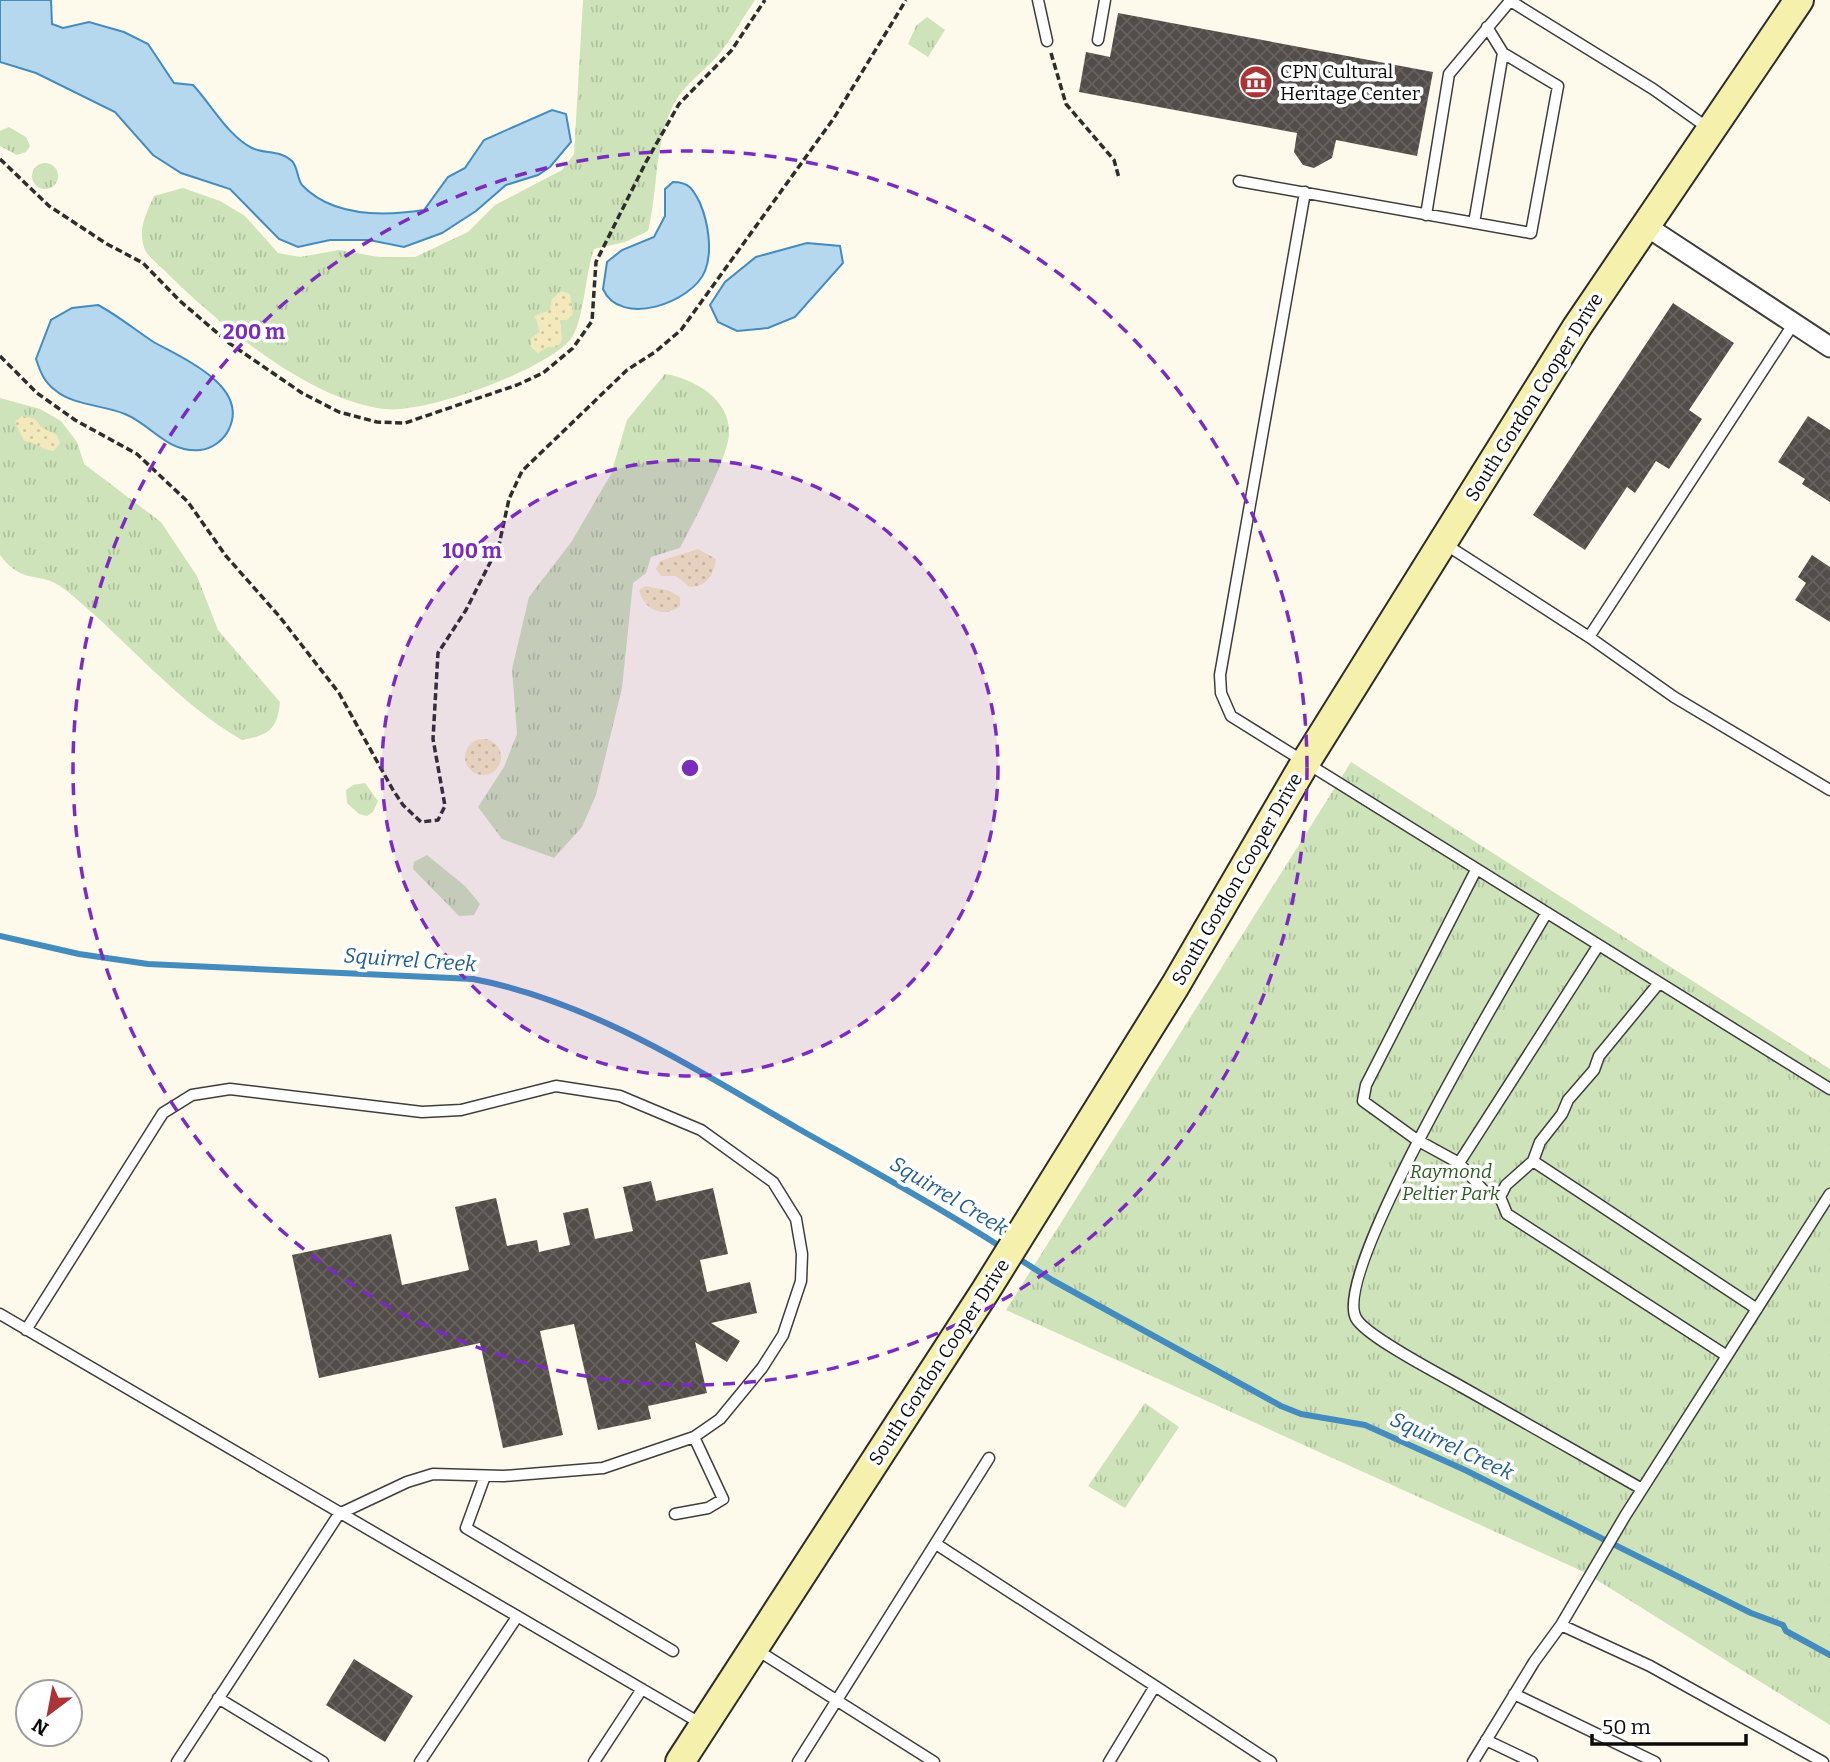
<svg xmlns="http://www.w3.org/2000/svg" width="1830" height="1762" viewBox="0 0 1830 1762" font-family="Bitter,serif">
  <defs>
    <pattern id="grass-tufts" width="24" height="20" patternUnits="userSpaceOnUse" patternTransform="scale(1.75)"><rect width="24" height="20" fill="#cee3b9"/><path d="M3 7l-1-3M5 7V3M7 7l1-3M15 17l-1-3M17 17v-4M19 17l1-3" fill="none" stroke="#b0c19e"/></pattern>
    <pattern id="sand-dots" width="8" height="8" patternUnits="userSpaceOnUse" patternTransform="scale(1.75)"><rect width="8" height="8" fill="#f4e9bd"/><path d="M2 2h.1M6 6h.1" fill="none" stroke="#d0c6a1" stroke-width="1.8" stroke-linecap="round"/></pattern>
    <pattern id="building-cross-hatch" width="8" height="8" patternUnits="userSpaceOnUse" patternTransform="scale(1.75)"><rect width="8" height="8" fill="#534d49"/><path d="M0 0l8 8M0 8l8-8" fill="none" stroke="#67625f"/></pattern>
  </defs>
  <rect width="100%" height="100%" fill="#fdfaeb"/>
  <path fill="url(#grass-tufts)" fill-rule="evenodd" d="M 583,0 L 755,0 C 743,17 733,37 719,54 C 703,73 681,86 671,110 C 654,149 658,191 648,231 L 625,242 L 594,249 C 585,274 584,323 570,340 C 543,371 425,414 385,409 C 310,401 220,325 168,274 C 161,266 146,256 144,247 C 138,228 146,214 154,196 L 183,188 L 220,201 L 245,216 L 278,253 L 300,257 L 339,250 L 379,257 L 415,257 L 468,232 L 495,205 L 562,170 L 574,154 ZM 550,310 L 560,320 L 561,332 L 531,339 L 540,332 Z
    M 927,17 L 945,30 L 928,57 L 908,44 L 916,26 Z
    M 9,127 L 26,137 L 30,146 L 26,152 L 17,155 L 0,146 L 0,131 Z
    M32 176a13 13 0 1 1 26 0a13 13 0 1 1-26 0Z
    M 665,374 C 695,379 731,400 729,434 C 728,458 692,525 680,548 L 651,557 L 646,573 L 633,583 L 622,688 L 596,795 L 582,827 L 554,858 L 502,839 L 478,807 L 504,767 L 517,734 L 512,669 L 529,597 L 572,541 L 611,474 L 627,420 Z
    M 0,398 L 40,409 L 61,421 L 77,442 L 84,464 L 161,522 L 197,576 L 218,630 L 280,702 C 277,730 269,735 242,740 C 176,702 126,639 67,591 C 39,568 25,588 0,555 Z
    M 1351,762 L 1830,1069 L 1830,1725 L 1584,1572 L 1006,1310 Z
    M 365,783 L 378,801 L 373,812 L 367,816 L 359,814 L 347,803 L 346,790 L 353,785 Z
    M 427,855 L 465,886 L 480,904 L 474,915 L 459,916 L 413,869 L 414,862 Z
    M 1145,1403 L 1179,1427 L 1125,1508 L 1088,1486 Z"/>
  <path fill="url(#sand-dots)" d="M 561,291 L 570,294 L 573,314 L 567,320 L 560,320 L 562,340 L 557,347 L 548,347 L 538,353 L 531,347 L 531,338 L 540,332 L 535,316 L 550,310 L 552,299 Z
    M 22,416 L 35,419 L 41,427 L 57,435 L 60,443 L 54,451 C 41,450 36,442 24,441 L 15,422 Z
    M 698,549 L 716,559 C 713,575 708,586 690,587 L 676,576 L 661,576 L 656,569 L 660,561 Z
    M 646,586 L 670,591 L 680,597 L 680,606 C 664,619 644,610 639,590 Z
    M465 757a18 18 0 1 1 36 0a18 18 0 1 1-36 0Z"/>
  <path fill="#b5d8ef" stroke="#448bbe" stroke-width="2" d="M 0,0 L 51,0 L 52,24 L 63,28 L 89,22 L 124,32 L 148,44 L 174,83 L 193,85 C 211,104 228,136 252,148 C 264,154 281,150 292,161 C 298,167 297,179 302,185 C 332,217 385,216 424,210 L 448,177 L 465,168 L 484,140 L 552,110 L 566,114 L 571,142 L 550,167 L 538,175 L 506,185 L 476,211 L 442,233 L 404,247 L 369,240 L 330,240 L 298,247 L 279,239 L 230,189 L 181,173 L 153,155 L 115,112 L 36,73 L 0,62 Z
    M 673,182 C 689,182 693,189 700,203 C 708,222 713,251 705,271 C 692,303 620,328 603,289 L 607,262 L 622,250 L 654,237 L 665,216 L 665,189 Z
    M 807,243 L 840,246 L 843,263 L 795,317 L 768,328 L 737,331 L 718,322 L 710,305 L 725,282 L 756,257 Z
    M 98,305 C 117,315 134,329 152,341 C 179,357 250,385 229,429 C 224,440 212,449 200,450 C 167,453 152,425 125,414 C 103,405 72,405 55,390 C 44,382 40,371 36,359 L 51,320 L 72,308 Z"/>
  <g fill="none" stroke-linecap="round" stroke-linejoin="round">
    <path stroke="#448bbe" stroke-width="6" d="M 0,936 L 79,954 L 148,964 L 473,979 C 590,1001 695,1069 797,1128 C 866,1167 936,1205 1004,1249
      M 1016,1257 L 1052,1280 L 1281,1406 L 1301,1414 L 1365,1425 L 1465,1470 L 1751,1613 L 1783,1625 L 1786,1631 L 1830,1655"/>
  </g>
  <path fill="url(#building-cross-hatch)" d="M 1118,13 L 1433,72 L 1417,156 L 1336,140 L 1332,158 L 1314,168 L 1303,165 L 1294,152 L 1297,133 L 1079,92 L 1086,52 L 1110,57 Z
    M 1673,303 L 1734,343 L 1689,410 L 1702,419 L 1669,469 L 1656,461 L 1635,493 L 1627,487 L 1585,550 L 1533,515 Z
    M 1808,416 L 1830,430 L 1830,502 L 1802,484 L 1805,479 L 1778,462 Z
    M 1812,555 L 1830,567 L 1830,622 L 1795,600 L 1806,583 L 1798,577 Z
    M 651,1181 L 656,1201 L 713,1188 L 728,1254 L 700,1260 L 707,1292 L 750,1282 L 757,1313 L 711,1323 L 740,1341 L 727,1362 L 695,1342 L 707,1393 L 648,1406 L 651,1419 L 598,1430 L 574,1324 L 540,1331 L 563,1435 L 503,1448 L 480,1343 L 319,1378 L 292,1255 L 391,1234 L 402,1285 L 469,1270 L 455,1207 L 496,1198 L 507,1246 L 537,1240 L 539,1252 L 570,1245 L 563,1213 L 588,1208 L 595,1239 L 633,1231 L 623,1187 Z
    M 354,1659 L 413,1696 L 385,1742 L 326,1705 Z"/>
  <g fill="none" stroke-linecap="round" stroke-linejoin="round">
    <defs>
      <path id="lane" d="M 1038,0 L 1047,41
        M 1509,0 L 1653,89 L 1708,128
        M 1098,40 L 1105,0
        M 1239,181 L 1531,233 L 1558,86 L 1503,53
        M 1305,192 L 1220,675 L 1221,693 L 1231,716 L 1830,1089
        M 1426,215 L 1449,74 L 1510,1
        M 1474,223 L 1503,53 L 1487,27
        M 1445,544 L 1589,637 L 1794,323
        M 1589,637 L 1674,697 L 1830,790
        M 1476,870 L 1366,1085 L 1363,1101 L 1417,1140 L 1459,1163 L 1484,1191 L 1500,1197 L 1507,1214 L 1727,1356
        M 1546,914 C 1514,969 1331,1272 1356,1318 C 1365,1336 1441,1375 1462,1387 C 1522,1421 1582,1455 1642,1489
        M 1533,1161 L 1757,1309
        M 1459,1163 L 1598,946
        M 1500,1197 L 1506,1185 L 1533,1161 L 1540,1142 L 1562,1114 L 1568,1100 L 1594,1070 L 1599,1056 L 1659,983
        M 0,1314 L 700,1723
        M 26,1330 L 163,1113 L 192,1095 L 230,1089 L 422,1112 L 461,1110 L 556,1086 L 620,1096 L 701,1130 L 773,1182 L 796,1219 L 802,1254 L 801,1281 L 783,1335 L 762,1368 L 720,1419 L 694,1437 L 603,1468 L 504,1476 L 433,1474 L 407,1482 L 339,1514 L 177,1762
        M 485,1476 L 466,1528 L 673,1651
        M 675,1514 L 708,1508 L 723,1499 L 694,1437
        M 936,1544 L 1155,1686
        M 1561,1625 L 1625,1516 L 1830,1194
        M 757,1650 L 934,1762
        M 1514,1694 L 1655,1762
        M 218,1698 L 323,1762
        M 1486,1740 L 1532,1762
        M 420,1762 L 517,1617
        M 594,1762 L 642,1689
        M 798,1762 L 989,1458
        M 1109,1762 L 1155,1686 L 1271,1762
        M 1473,1762 L 1534,1662 L 1561,1625 L 1650,1666 L 1823,1762"/>
      <path id="street" d="M 1646,226 L 1830,347"/>
      <path id="secondary" d="M 680,1762 L 986,1290 L 1175,986 L 1305,763 L 1577,327 L 1799,0"/>
    </defs>
    <use href="#lane" stroke="#3e3e3e" stroke-width="13"/>
    <use href="#street" stroke="#3e3e3e" stroke-width="23"/>
    <use href="#secondary" stroke="#2d2d2d" stroke-width="32"/>
    <path stroke="#2d2d2d" stroke-width="3.5" stroke-dasharray="7 3.5" stroke-linecap="butt" d="M 1051,53 L 1066,104 L 1114,160 L 1119,178
      M 0,159 L 49,206 L 107,244 L 143,263 L 180,301 L 229,343 L 302,393 L 339,412 L 377,422 L 405,423 L 517,385 L 543,373 L 573,348 L 592,321 L 596,262 L 646,162 L 679,104 L 731,51 L 765,0
      M 0,356 L 37,393 L 75,420 L 137,454 L 188,502 L 226,556 L 279,616 L 339,693 L 393,790 L 403,805 L 421,822 L 438,820 L 445,806 L 433,739 L 438,653 L 466,610 L 499,545 L 509,499 L 522,471 L 627,370 L 655,352 L 681,330 L 834,118 L 906,0"/>
    <use href="#lane" stroke="#fff" stroke-width="10"/>
    <use href="#street" stroke="#fff" stroke-width="19"/>
    <use href="#secondary" stroke="#f6f0ad" stroke-width="28"/>
  </g>
  <circle cx="690" cy="768" r="308" fill="#7b2cbf" fill-opacity=".12"/>
  <g fill="none" stroke="#7b2cbf" stroke-width="3.5" stroke-dasharray="12 9">
    <circle cx="690" cy="768" r="308"/>
    <circle cx="690" cy="768" r="617"/>
  </g>
  <defs>
    <symbol id="museum-disc" viewBox="-11 -11 22 22"><circle r="9.5" fill="#ac3336" stroke="#fff"/><path d="M0-6L6-3V-2H-6V-3ZM-5-1h2V3h-2ZM-1-1h2V3h-2ZM3-1h2V3H3ZM-6 4H6V6H-6Z" fill="#fff"/></symbol>
  </defs>
  <g fill-rule="evenodd">
    <use href="#museum-disc" x="1237" y="63" width="38" height="38"/>
  </g>
  <g text-anchor="middle" dominant-baseline="central" stroke-width="7" stroke-linejoin="round" paint-order="stroke">
    <g font-size="19" fill="#0b0b0b" stroke="#fff" text-anchor="start">
      <text x="1280" y="71">CPN Cultural<tspan x="1280" dy="22">Heritage Center</tspan></text>
    </g>
    <g font-size="19" fill="#0b0b0b" stroke="#fff">
      <text transform="translate(1534 397) rotate(-58)">South Gordon Cooper Drive</text>
      <text transform="translate(1237 879) rotate(-60)">South Gordon Cooper Drive</text>
      <text transform="translate(939 1362) rotate(-57)">South Gordon Cooper Drive</text>
    </g>
    <g font-size="19" font-style="italic" fill="#2e5b23" stroke="#fff">
      <text x="1451" y="1171">Raymond<tspan x="1451" dy="22">Peltier Park</tspan></text>
    </g>
    <g font-size="21" font-style="italic" fill="#235d8f" stroke="#fff">
      <text transform="translate(410 960) rotate(4)">Squirrel Creek</text>
      <text transform="translate(949 1196) rotate(31)">Squirrel Creek</text>
      <text transform="translate(1452 1446) rotate(25)">Squirrel Creek</text>
    </g>
  </g>
  <circle cx="690" cy="768" r="10" fill="#7b2cbf" stroke="#fff" stroke-width="3.5"/>
  <g font-size="21" text-anchor="middle" font-weight="bold" fill="#7b2cbf" stroke="#fff" stroke-width="7" stroke-linejoin="round" paint-order="stroke">
    <text x="254" y="339">200 m</text>
    <text x="472" y="558">100 m</text>
  </g>
  <g transform="translate(49 1713) rotate(212)"><circle r="33" fill="#ffffff" stroke="#9d9d9d" stroke-width="2"/>
  <path d="M0-5L12 26L0 18L-12 26Z" fill="#ac3336"/>
  <text y="-10" font-size="19" font-weight="bold" text-anchor="middle" fill="#0b0b0b">N</text>
  </g>
  <path d="M1592 1734v10h154v-10" fill="none" stroke="#0b0b0b" stroke-width="3.5"/>
  <text x="1602" y="1734" font-size="21" fill="#0b0b0b" stroke="#ffffff" stroke-width="5" paint-order="stroke">50 m</text>
</svg>
